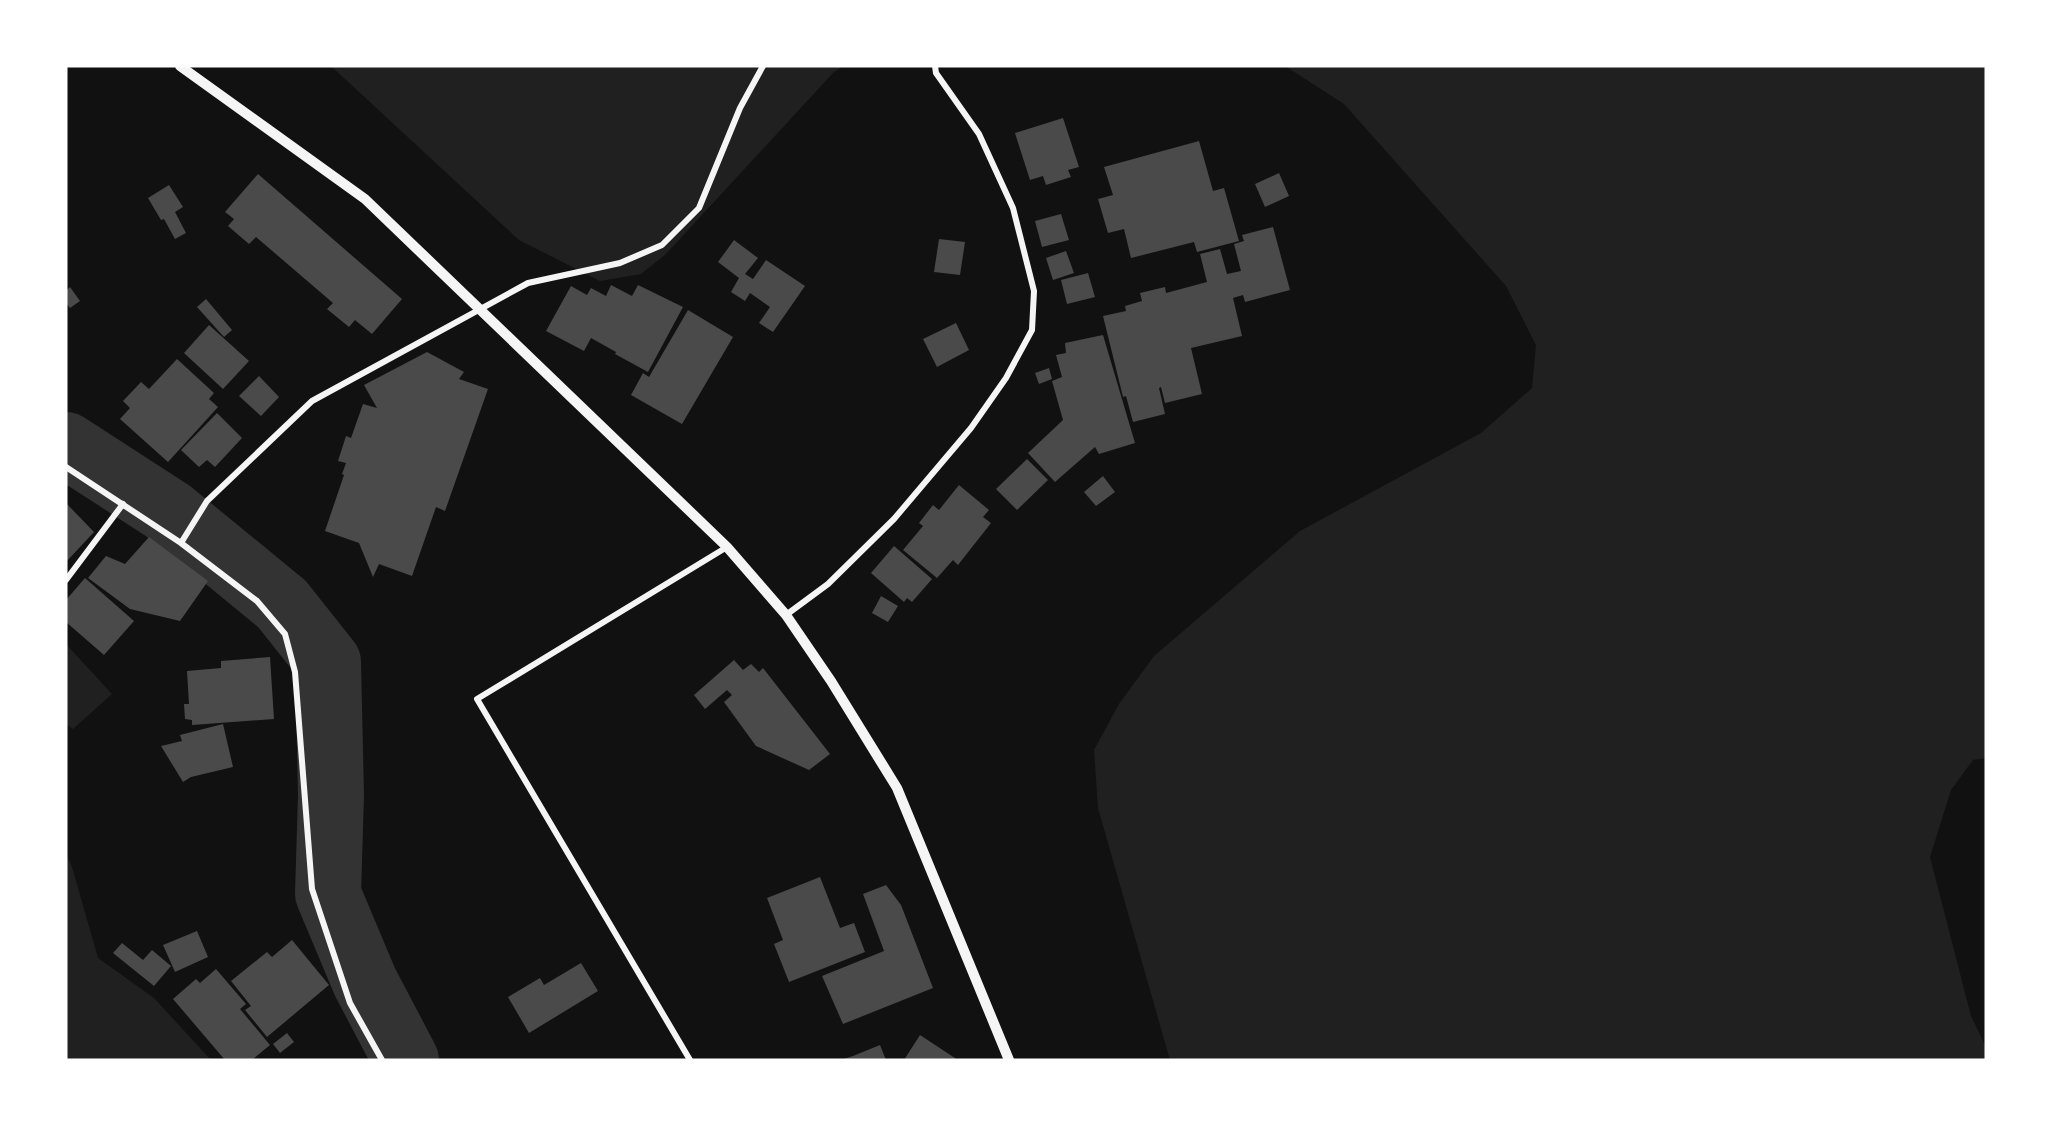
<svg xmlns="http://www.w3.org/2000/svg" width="2052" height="1126" viewBox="0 0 2052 1126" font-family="'IBM Plex Sans',sans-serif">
  <rect width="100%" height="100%" fill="#111"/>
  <path fill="#202020" d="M 331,66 L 843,66 L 833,73 L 665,255 L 641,274 L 600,281 L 519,240 Z
    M 1285,66 L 1986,66 L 1986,758 L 1973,760 L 1951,790 L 1930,857 L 1971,1016 L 1986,1047 L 1986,1060 L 1170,1060 L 1098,808 L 1094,750 L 1119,704 L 1154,656 L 1300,531 L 1481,433 L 1532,388 L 1536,345 L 1506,286 L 1344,104 Z
    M 66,644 L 112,694 L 73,729 L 66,724 Z
    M 66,854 L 72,867 L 98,958 L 154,998 L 211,1060 L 66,1060 Z"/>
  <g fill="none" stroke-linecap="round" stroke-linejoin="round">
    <path stroke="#333" stroke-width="66" d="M 66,445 L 171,513 L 282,604 L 328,662 L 331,795 L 328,894 L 365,982 L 406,1060"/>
  </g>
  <path fill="#4a4a4a" d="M 1063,118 L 1079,167 L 1068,170 L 1071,177 L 1046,185 L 1043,176 L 1030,180 L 1015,133 Z
    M 1199,141 L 1213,191 L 1224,188 L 1239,241 L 1197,252 L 1194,242 L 1131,258 L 1124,229 L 1108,233 L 1098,199 L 1113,195 L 1104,167 Z
    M 1279,173 L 1289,196 L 1265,207 L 1255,184 Z
    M 258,174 L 402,299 L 372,334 L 355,320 L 349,327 L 327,309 L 333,303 L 256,237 L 249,244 L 228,226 L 234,219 L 225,212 Z
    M 169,185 L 183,207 L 175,212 L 186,233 L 175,239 L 164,219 L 161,220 L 148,198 Z
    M 1061,214 L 1069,240 L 1042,247 L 1035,221 Z
    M 1273,227 L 1290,290 L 1245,302 L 1243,295 L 1233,298 L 1242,336 L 1191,348 L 1202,394 L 1165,403 L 1161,387 L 1159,388 L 1165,414 L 1133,422 L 1126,396 L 1123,397 L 1103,316 L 1126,311 L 1125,306 L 1142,301 L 1140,293 L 1165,287 L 1166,293 L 1207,282 L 1200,254 L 1220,249 L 1227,274 L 1241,271 L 1234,244 L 1244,241 L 1242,235 Z
    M 939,239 L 965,242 L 960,275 L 934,272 Z
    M 734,240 L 758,258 L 745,274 L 753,279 L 766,260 L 805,286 L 773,332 L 759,323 L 770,307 L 750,293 L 745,301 L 731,292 L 739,278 L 718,262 Z
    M 1066,251 L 1074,273 L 1053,280 L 1046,258 Z
    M 1088,273 L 1095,297 L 1067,304 L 1061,280 Z
    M 611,285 L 632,296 L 638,285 L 683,307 L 648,372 L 615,354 L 616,352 L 591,338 L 584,351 L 546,331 L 571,286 L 587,295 L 591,288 L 606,296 Z
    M 70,287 L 80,301 L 70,308 L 66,303 L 66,291 Z
    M 206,299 L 232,330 L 224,337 L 197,307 Z
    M 688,310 L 733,337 L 682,424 L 631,395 L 643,373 L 649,377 Z
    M 956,323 L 969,350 L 937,367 L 923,339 Z
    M 209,325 L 249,361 L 223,389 L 184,353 Z
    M 1103,335 L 1135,443 L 1099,454 L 1095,447 L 1055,482 L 1028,453 L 1063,420 L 1052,381 L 1062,377 L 1056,355 L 1066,353 L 1065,343 Z
    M 427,352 L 464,372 L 459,379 L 488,389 L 445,511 L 436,507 L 412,576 L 379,564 L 373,577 L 359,543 L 325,531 L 344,475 L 342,474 L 346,463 L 338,461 L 346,436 L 351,438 L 363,404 L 377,408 L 364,385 Z
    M 177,359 L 214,393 L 209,399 L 218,407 L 168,462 L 120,419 L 130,408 L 123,401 L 141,382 L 149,389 Z
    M 1049,368 L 1052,379 L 1039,384 L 1035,373 Z
    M 259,376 L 279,397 L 261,416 L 239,396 Z
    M 217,413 L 242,438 L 215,467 L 207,460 L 199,467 L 181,450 Z
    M 1027,459 L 1048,480 L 1017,510 L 996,489 Z
    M 1103,476 L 1115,492 L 1096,506 L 1084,492 Z
    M 959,485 L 989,510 L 983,517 L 991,523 L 958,565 L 953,560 L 937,578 L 903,550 L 923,526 L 919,523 L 933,505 L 939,510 Z
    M 66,503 L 94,532 L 66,562 Z
    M 149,537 L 208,581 L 180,621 L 130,609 L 88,578 L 106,556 L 125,564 Z
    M 894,546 L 932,579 L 912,602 L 907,598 L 904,602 L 871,573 Z
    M 85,578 L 134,621 L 104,655 L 66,622 L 66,600 Z
    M 881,596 L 898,606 L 888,622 L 872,613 Z
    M 270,657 L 274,719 L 192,725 L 192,720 L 185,719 L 184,704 L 189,704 L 187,671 L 221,668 L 221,661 Z
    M 734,660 L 743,670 L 751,664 L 759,672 L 763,668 L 830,754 L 809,770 L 756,746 L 724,702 L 732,695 L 727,690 L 705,709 L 694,695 Z
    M 223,724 L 233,767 L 191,777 L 183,782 L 161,746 L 182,741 L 180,735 Z
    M 820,877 L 840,928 L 854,923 L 865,952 L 789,982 L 774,944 L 783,940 L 767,898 Z
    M 886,885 L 901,905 L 933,988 L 843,1024 L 822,976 L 884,951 L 863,894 Z
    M 197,931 L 208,957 L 175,972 L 163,945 Z
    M 292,940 L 329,985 L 267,1037 L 245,1010 L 251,1006 L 231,981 L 267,952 L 272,957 Z
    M 122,943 L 143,960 L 152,950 L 171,966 L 154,986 L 113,953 Z
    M 581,963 L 598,991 L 529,1033 L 508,997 L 540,978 L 544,985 Z
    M 216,969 L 246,1004 L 240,1009 L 270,1045 L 252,1060 L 225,1060 L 173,999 L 196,979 L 200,983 Z
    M 287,1033 L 294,1042 L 280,1053 L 273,1044 Z
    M 920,1035 L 958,1060 L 904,1060 Z
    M 880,1045 L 886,1060 L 840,1060 L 853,1056 Z"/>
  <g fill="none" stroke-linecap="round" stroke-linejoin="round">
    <path stroke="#f5f5f5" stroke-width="6" d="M 66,467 L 181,543 L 257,601 L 285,634 L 295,672 L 312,889 L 350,1003 L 382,1060
      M 181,543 L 207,501 L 312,401 L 528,283 L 620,263 L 662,245 L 699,208 L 740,108 L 763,66
      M 66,580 L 123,504
      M 786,615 L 828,584 L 894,519 L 971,428 L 1006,378 L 1032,330 L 1034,291 L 1013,208 L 979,134 L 936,73 L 935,66
      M 690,1060 L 477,699 L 727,547"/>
    <path stroke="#f5f5f5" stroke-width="10" d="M 180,66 L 365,199 L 727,547 L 786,615 L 831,681 L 897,788 L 1009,1060"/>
  </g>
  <rect width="2052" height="1126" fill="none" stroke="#ffffff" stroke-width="135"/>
</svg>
